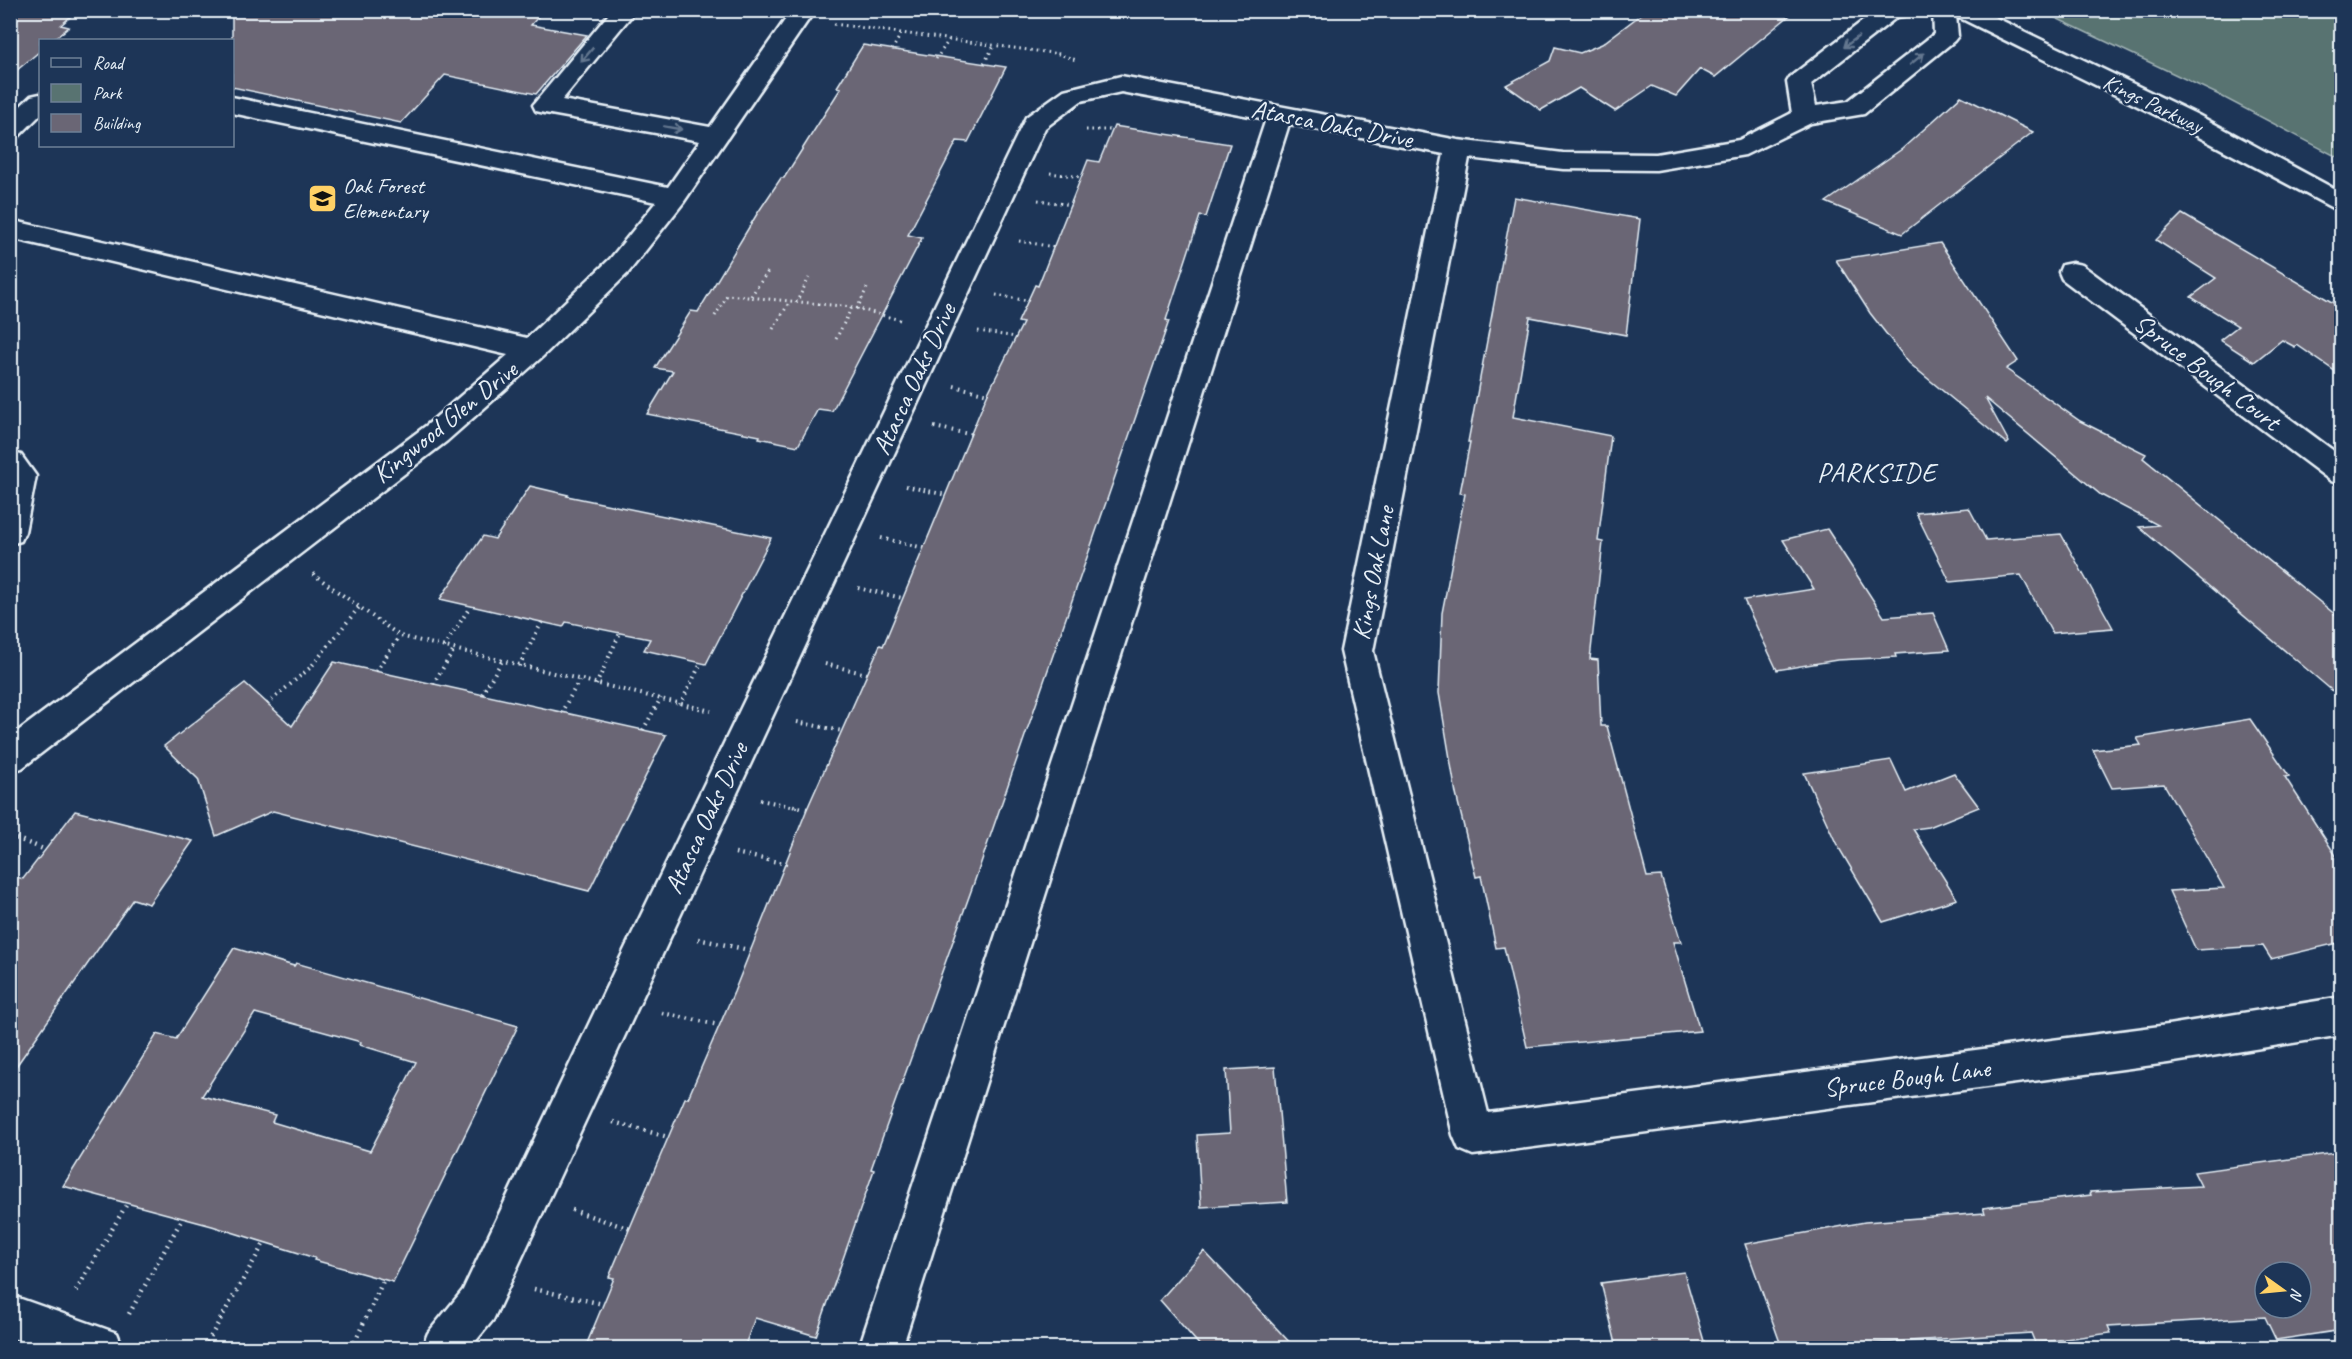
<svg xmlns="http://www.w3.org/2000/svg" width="2352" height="1359" viewBox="0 0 2352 1359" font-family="Caveat,sans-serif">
  <rect width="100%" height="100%" fill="#1d3557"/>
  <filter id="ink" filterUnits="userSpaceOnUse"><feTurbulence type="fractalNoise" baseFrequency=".0167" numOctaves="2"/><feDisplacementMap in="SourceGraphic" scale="12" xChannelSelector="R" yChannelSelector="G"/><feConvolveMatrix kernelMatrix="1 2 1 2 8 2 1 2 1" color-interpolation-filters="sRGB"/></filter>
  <g filter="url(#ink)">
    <path fill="#587371" stroke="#a0b2b4" stroke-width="1.5" d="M 2041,11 L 2341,11 L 2341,159 L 2219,95 Z"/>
    <path fill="#6a6675" stroke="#e8f1f8" stroke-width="1.5" fill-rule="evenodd" d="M 10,10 L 78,10 L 61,25 L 69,27 L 53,40 L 40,40 L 40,51 L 10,76 Z
      M 232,10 L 544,10 L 531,25 L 587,35 L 536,94 L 445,75 L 401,123 L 232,87 Z
      M 1647,10 L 1795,11 L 1715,77 L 1700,69 L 1676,96 L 1652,86 L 1615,111 L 1579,88 L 1541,110 L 1506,85 L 1550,61 L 1555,47 L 1580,53 L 1602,44 Z
      M 863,45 L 1006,67 L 968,142 L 957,141 L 908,235 L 922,238 L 832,411 L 818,409 L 798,446 L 759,438 L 760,436 L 647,414 L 673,371 L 655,368 L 691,311 L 698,312 L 757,214 L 781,178 L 784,178 L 841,88 L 837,87 Z
      M 1961,96 L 2033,132 L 1902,234 L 1826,202 L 1902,149 Z
      M 1114,126 L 1230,144 L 1206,217 L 1200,216 L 1166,320 L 1169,321 L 975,880 L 871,1169 L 874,1170 L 816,1336 L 755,1318 L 744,1348 L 585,1348 L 614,1278 L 609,1277 L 685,1098 L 688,1098 L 734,992 L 807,809 L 880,645 L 883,646 L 987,395 L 1023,323 L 1018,322 L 1035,285 L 1038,286 L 1088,160 L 1099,162 Z
      M 1514,197 L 1640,219 L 1626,335 L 1530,317 L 1513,417 L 1611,436 L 1598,541 L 1603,542 L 1590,659 L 1598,660 L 1601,726 L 1607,726 L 1647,877 L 1661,876 L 1681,942 L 1673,942 L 1700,1031 L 1527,1047 L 1504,947 L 1496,948 L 1481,876 L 1476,877 L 1456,794 L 1439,693 L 1442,613 L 1465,494 L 1460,493 L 1470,442 L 1468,442 Z
      M 2182,214 L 2342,308 L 2342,376 L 2297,345 L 2295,347 L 2282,340 L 2254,362 L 2220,340 L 2238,326 L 2191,297 L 2216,278 L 2156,240 Z
      M 1940,243 L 2018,361 L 2006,369 L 2080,421 L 2146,454 L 2143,458 L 2342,620 L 2342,699 L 2139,527 L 2158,525 L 2101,495 L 1985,398 L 2009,442 L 2007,444 L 1909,363 L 1870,313 L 1836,260 Z
      M 530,486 L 568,495 L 567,496 L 771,538 L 706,664 L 644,650 L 650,639 L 566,622 L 563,627 L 440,599 L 483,536 L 495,539 Z
      M 1969,508 L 1986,540 L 2061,534 L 2113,628 L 2052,633 L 2021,575 L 1950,582 L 1916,513 Z
      M 1827,529 L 1884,617 L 1933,613 L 1949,650 L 1895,654 L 1896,657 L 1837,660 L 1777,670 L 1744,600 L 1814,589 L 1783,540 Z
      M 334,662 L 666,735 L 589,891 L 273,811 L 216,836 L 198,779 L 164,746 L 245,683 L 292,726 Z
      M 2250,719 L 2289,776 L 2285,777 L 2342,865 L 2342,942 L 2271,959 L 2263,946 L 2196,950 L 2169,891 L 2224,888 L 2164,784 L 2112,788 L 2093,750 L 2141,745 L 2137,738 Z
      M 1891,760 L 1906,792 L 1954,773 L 1979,807 L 1929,827 L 1913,829 L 1957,899 L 1883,922 L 1836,843 L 1804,773 Z
      M 75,811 L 193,841 L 149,904 L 133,899 L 10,1075 L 10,875 L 23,879 Z
      M 234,948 L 294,966 L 296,963 L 518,1026 L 393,1282 L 314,1260 L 315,1258 L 212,1226 L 63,1186 L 157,1034 L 176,1039 ZM 255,1013 L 361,1042 L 360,1045 L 416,1062 L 370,1151 L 272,1122 L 275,1115 L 202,1096 Z
      M 1275,1067 L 1287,1202 L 1201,1207 L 1197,1135 L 1230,1133 L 1226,1070 Z
      M 2342,1152 L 2342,1330 L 2276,1340 L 2265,1317 L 2108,1326 L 2111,1333 L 2035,1343 L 2031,1333 L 1865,1344 L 1867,1348 L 1782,1348 L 1745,1244 L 1865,1222 L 1985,1213 L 1983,1208 L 2091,1195 L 2090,1192 L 2201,1186 L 2194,1172 ZM 2265,1272 L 2301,1272 L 2301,1308 L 2265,1308 Z
      M 1204,1251 L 1295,1348 L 1202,1348 L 1160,1300 Z
      M 1684,1272 L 1706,1348 L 1617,1348 L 1601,1283 Z"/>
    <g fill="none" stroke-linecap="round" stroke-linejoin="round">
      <defs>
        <path id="minor" d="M 612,10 L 636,10 L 562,100 L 710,127 L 792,10 L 815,10 L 683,203 L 628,273 L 542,357 L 447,441 L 22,768 L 10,772 L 10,737 L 427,425 L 508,355 L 10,238 L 10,220 L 527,338 L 610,259 L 656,202 L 232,113 L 232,97 L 668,187 L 700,141 L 545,113 L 536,111 L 533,105 Z
          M 1877,10 L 1911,10 L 1908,15 L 1897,17 L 1811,84 L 1816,106 L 1848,101 L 1934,34 L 1933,10 L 1980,10 L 2198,115 L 2342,193 L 2342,213 L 2180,127 L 1956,16 L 1958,36 L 1954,41 L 1864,114 L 1811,123 L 1745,155 L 1656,170 L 1563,169 L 1469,158 L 1373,651 L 1488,1113 L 2168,1025 L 2342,997 L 2342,1035 L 2168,1063 L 1473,1155 L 1459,1149 L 1453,1135 L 1341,651 L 1444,154 L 1289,124 L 902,1348 L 859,1348 L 1266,119 L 1121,92 L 1081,101 L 1045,128 L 493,1320 L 470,1348 L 422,1348 L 428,1333 L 463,1290 L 605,990 L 1026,117 L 1064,90 L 1121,76 L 1458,140 L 1563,153 L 1656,154 L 1739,140 L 1792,113 L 1787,82 L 1790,77 Z
          M 40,94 L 40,115 L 19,136 L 10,138 L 10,116 L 31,96 Z
          M 2072,263 L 2082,265 L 2342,457 L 2342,485 L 2331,481 L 2062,279 L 2059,272 L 2062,265 Z
          M 10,452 L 21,455 L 36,476 L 25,532 L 21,541 L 10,544 Z
          M 10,1295 L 117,1333 L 123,1348 L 42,1348 L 10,1337 Z"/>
      </defs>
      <use href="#minor" stroke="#e8f1f8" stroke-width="5"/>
      <path stroke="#e8f1f8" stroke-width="3" stroke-dasharray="1.5 4" stroke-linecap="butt" d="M 834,24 L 1059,54 L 1076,60
        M 892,50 L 901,34
        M 936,59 L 949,40
        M 984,63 L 994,46
        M 1086,130 L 1112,130
        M 1050,173 L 1081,177
        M 1038,200 L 1071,205
        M 1019,241 L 1054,247
        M 996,295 L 1028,301
        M 751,296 L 769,270
        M 796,303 L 809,278
        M 857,309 L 867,288
        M 715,316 L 727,295 L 852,307 L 900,320
        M 773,329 L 789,303
        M 978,331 L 1016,337
        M 836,339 L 852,307"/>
      <path stroke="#e8f1f8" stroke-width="4" stroke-dasharray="1.5 4.5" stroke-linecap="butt" d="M 954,386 L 988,394
        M 934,427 L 974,435
        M 906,486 L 946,495
        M 881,538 L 924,548
        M 313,574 L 400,636 L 711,711
        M 858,588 L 902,598
        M 444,647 L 470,607
        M 825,664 L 867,674
        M 519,666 L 542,622
        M 376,671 L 399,637
        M 433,684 L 454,650
        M 596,685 L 620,633
        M 482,694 L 502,661
        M 267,704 L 311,667 L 360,606
        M 680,705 L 701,663
        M 561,713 L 579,681
        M 797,722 L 842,731
        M 643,730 L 661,698
        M 760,800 L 801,808"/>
      <path stroke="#e8f1f8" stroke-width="4.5" stroke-dasharray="1.5 5" stroke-linecap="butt" d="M 793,806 L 807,809
        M 10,836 L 46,850
        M 735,853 L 787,864
        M 698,939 L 749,950
        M 662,1013 L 719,1025
        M 613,1122 L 668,1137
        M 572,1210 L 630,1229
        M 534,1289 L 603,1304
        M 76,1291 L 128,1202
        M 129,1314 L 182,1219
        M 204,1348 L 264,1243
        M 352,1348 L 384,1279"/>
      <use href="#minor" fill="#1d3557" fill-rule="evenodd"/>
    </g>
    <defs><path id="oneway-shaft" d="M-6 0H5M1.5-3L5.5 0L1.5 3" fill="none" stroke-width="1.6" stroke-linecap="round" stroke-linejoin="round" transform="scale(1.5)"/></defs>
    <g stroke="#64778f">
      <use href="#oneway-shaft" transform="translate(1851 42) rotate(143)"/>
      <use href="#oneway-shaft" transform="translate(587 55) rotate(130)"/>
      <use href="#oneway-shaft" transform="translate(1917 59) rotate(-39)"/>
      <use href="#oneway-shaft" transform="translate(673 128) rotate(10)"/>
    </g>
  </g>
  <defs>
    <symbol id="school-square" viewBox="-11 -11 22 22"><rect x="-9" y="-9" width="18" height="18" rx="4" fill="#ffd166" stroke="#1d3557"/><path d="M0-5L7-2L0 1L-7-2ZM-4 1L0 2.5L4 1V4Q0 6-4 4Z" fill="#111"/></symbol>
  </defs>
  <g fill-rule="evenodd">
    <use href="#school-square" x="306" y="182" width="33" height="33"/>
  </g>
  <g text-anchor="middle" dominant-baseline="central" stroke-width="5" stroke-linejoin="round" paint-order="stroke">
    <g font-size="22" fill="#e8f1f8" stroke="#1d3557">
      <text transform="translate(2153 104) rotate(26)">Kings Parkway</text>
    </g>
    <g font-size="22" fill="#e8f1f8" stroke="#1d3557" text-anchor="start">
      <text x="343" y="186">Oak Forest<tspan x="343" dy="25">Elementary</tspan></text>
    </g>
    <g font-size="26" fill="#e8f1f8" stroke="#1d3557">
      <text transform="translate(1332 124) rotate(11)">Atasca Oaks Drive</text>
      <text transform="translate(2207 372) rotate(37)">Spruce Bough Court</text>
      <text transform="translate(914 379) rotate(-65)">Atasca Oaks Drive</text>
      <text transform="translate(445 422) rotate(-39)">Kingwood Glen Drive</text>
      <text transform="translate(1373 573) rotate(-79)">Kings Oak Lane</text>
      <text transform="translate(706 818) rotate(-65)">Atasca Oaks Drive</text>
      <text transform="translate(1907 1078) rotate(-7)">Spruce Bough Lane</text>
    </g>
    <g font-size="27" letter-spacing="1.5" fill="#e8f1f8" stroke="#1d3557">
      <text x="1877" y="472">PARKSIDE</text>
    </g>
  </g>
  <rect width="2352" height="1359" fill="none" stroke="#1d3557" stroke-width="36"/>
  <rect x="18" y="18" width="2316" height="1323" fill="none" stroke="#e8f1f8" stroke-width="2" filter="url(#ink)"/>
  <rect x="39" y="39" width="195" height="108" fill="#1d3557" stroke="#6e8097" stroke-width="1.5"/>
  <rect x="51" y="58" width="30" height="9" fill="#1d3557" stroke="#6e8097" stroke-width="1.5"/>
  <text x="93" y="69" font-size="18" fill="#e8f1f8">Road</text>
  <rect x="51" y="84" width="30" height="18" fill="#587371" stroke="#6e8097" stroke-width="1.5"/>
  <text x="93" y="99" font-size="18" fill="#e8f1f8">Park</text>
  <rect x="51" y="114" width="30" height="18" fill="#6a6675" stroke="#6e8097" stroke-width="1.5"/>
  <text x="93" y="129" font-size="18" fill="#e8f1f8">Building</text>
  <g transform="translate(2283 1290) rotate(105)"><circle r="28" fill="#1d3557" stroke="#6e8097" stroke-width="1.5"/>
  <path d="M0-4.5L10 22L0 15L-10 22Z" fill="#ffd166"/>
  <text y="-9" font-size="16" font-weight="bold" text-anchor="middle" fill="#e8f1f8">N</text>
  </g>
</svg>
